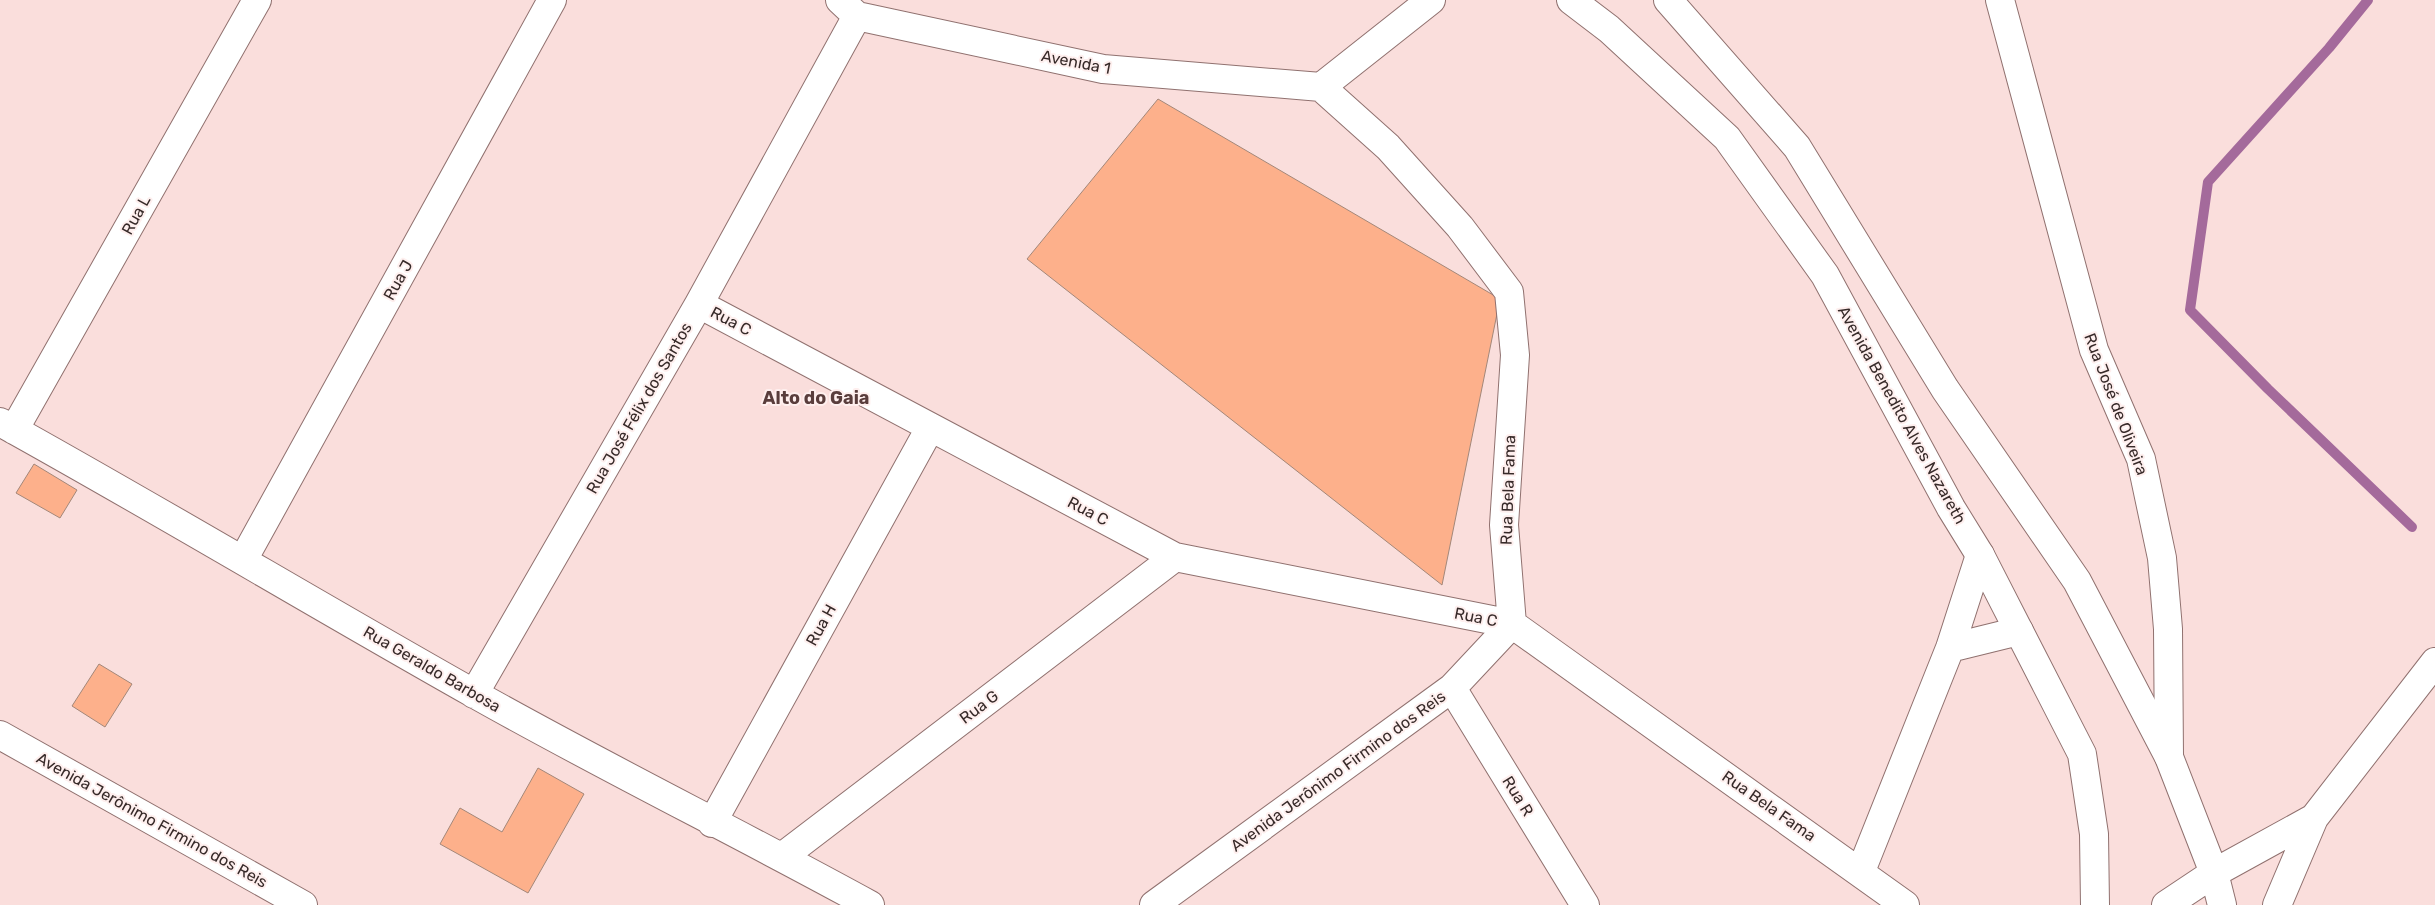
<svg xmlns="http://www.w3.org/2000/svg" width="2435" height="905" viewBox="0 0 2435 905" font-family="Rubik,sans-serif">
  <rect width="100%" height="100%" fill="#fadedc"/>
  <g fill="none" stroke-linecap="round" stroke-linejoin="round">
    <path stroke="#a46a9b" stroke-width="10" d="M 2368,0 L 2329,48 L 2208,182 L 2190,310 L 2268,389 L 2412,527"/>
  </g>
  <path fill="#fdb08b" stroke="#a38779" d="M 1158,99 L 1500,299 L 1442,585 L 1027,259 Z
    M 34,464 L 77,490 L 60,518 L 16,493 Z
    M 99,664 L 132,684 L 105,727 L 72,706 Z
    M 538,768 L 584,794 L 528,893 L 440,844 L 460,808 L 502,832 Z"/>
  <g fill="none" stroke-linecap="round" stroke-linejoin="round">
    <defs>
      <path id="street" d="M 840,0 L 857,16 L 1103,69 L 1321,87
        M 2000,0 L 2094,350 L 2141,459 L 2162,558 L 2168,629 L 2169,757
        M 1321,87 L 1388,147 L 1460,227 L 1509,292 L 1515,355 L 1504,525 L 1512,624
        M 1321,87 L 1431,0
        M 699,304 L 1175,557 L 1512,624 L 1905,905
        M 0,422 C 159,510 315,604 473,693 C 604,767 739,833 870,905
        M 14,430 L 257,0
        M 243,560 L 552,0
        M 1950,648 L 2019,631
        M 1452,688 L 1585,905
        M 474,694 L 699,304 L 857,16
        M 0,735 L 303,905
        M 712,823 L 930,428
        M 782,857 L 1175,557
        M 1861,871 L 1950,648 L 1980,555
        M 1154,905 L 1452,688 L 1512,624"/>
      <path id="secondary" d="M 1571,0 L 1609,29 L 1727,138 L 1825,275 L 1951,508 L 1980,555 L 2082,754 L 2094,834 L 2095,905
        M 1668,0 L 1797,147 L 1945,389 L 2077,581 L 2169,757 L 2214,873 L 2222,905
        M 2166,905 L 2214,873 L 2314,818
        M 2277,905 L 2314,818 L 2435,662"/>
    </defs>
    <use href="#street" stroke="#90716f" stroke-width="30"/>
    <use href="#secondary" stroke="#90716f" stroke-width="30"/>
    <use href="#street" stroke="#fff" stroke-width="28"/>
    <use href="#secondary" stroke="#fff" stroke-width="28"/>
  </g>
  <g text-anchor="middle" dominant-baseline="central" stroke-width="4" stroke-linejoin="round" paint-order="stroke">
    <g font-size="16" fill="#372a29" stroke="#feefee">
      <text transform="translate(1076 62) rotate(11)">Avenida 1</text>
      <text transform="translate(136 215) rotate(-61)">Rua L</text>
      <text transform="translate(398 280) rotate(-61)">Rua J</text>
      <text transform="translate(731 321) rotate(28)">Rua C</text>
      <text transform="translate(2116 404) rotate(69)">Rua José de Oliveira</text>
      <text transform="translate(639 408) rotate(-60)">Rua José Félix dos Santos</text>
      <text transform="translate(1902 415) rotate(61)">Avenida Benedito Alves Nazareth</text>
      <text transform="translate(1508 490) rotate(-88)">Rua Bela Fama</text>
      <text transform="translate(1088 511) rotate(28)">Rua C</text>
      <text transform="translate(1476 617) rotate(11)">Rua C</text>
      <text transform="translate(821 625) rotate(-61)">Rua H</text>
      <text transform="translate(432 669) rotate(30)">Rua Geraldo Barbosa</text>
      <text transform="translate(979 707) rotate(-37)">Rua G</text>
      <text transform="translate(1338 771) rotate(-36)">Avenida Jerônimo Firmino dos Reis</text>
      <text transform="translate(1518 796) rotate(58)">Rua R</text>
      <text transform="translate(1769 806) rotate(35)">Rua Bela Fama</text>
      <text transform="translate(152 820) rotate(29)">Avenida Jerônimo Firmino dos Reis</text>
    </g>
    <g font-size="18" font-weight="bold" fill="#593d3c" stroke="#feefee">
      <text x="816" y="398">Alto do Gaia</text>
    </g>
  </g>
</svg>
